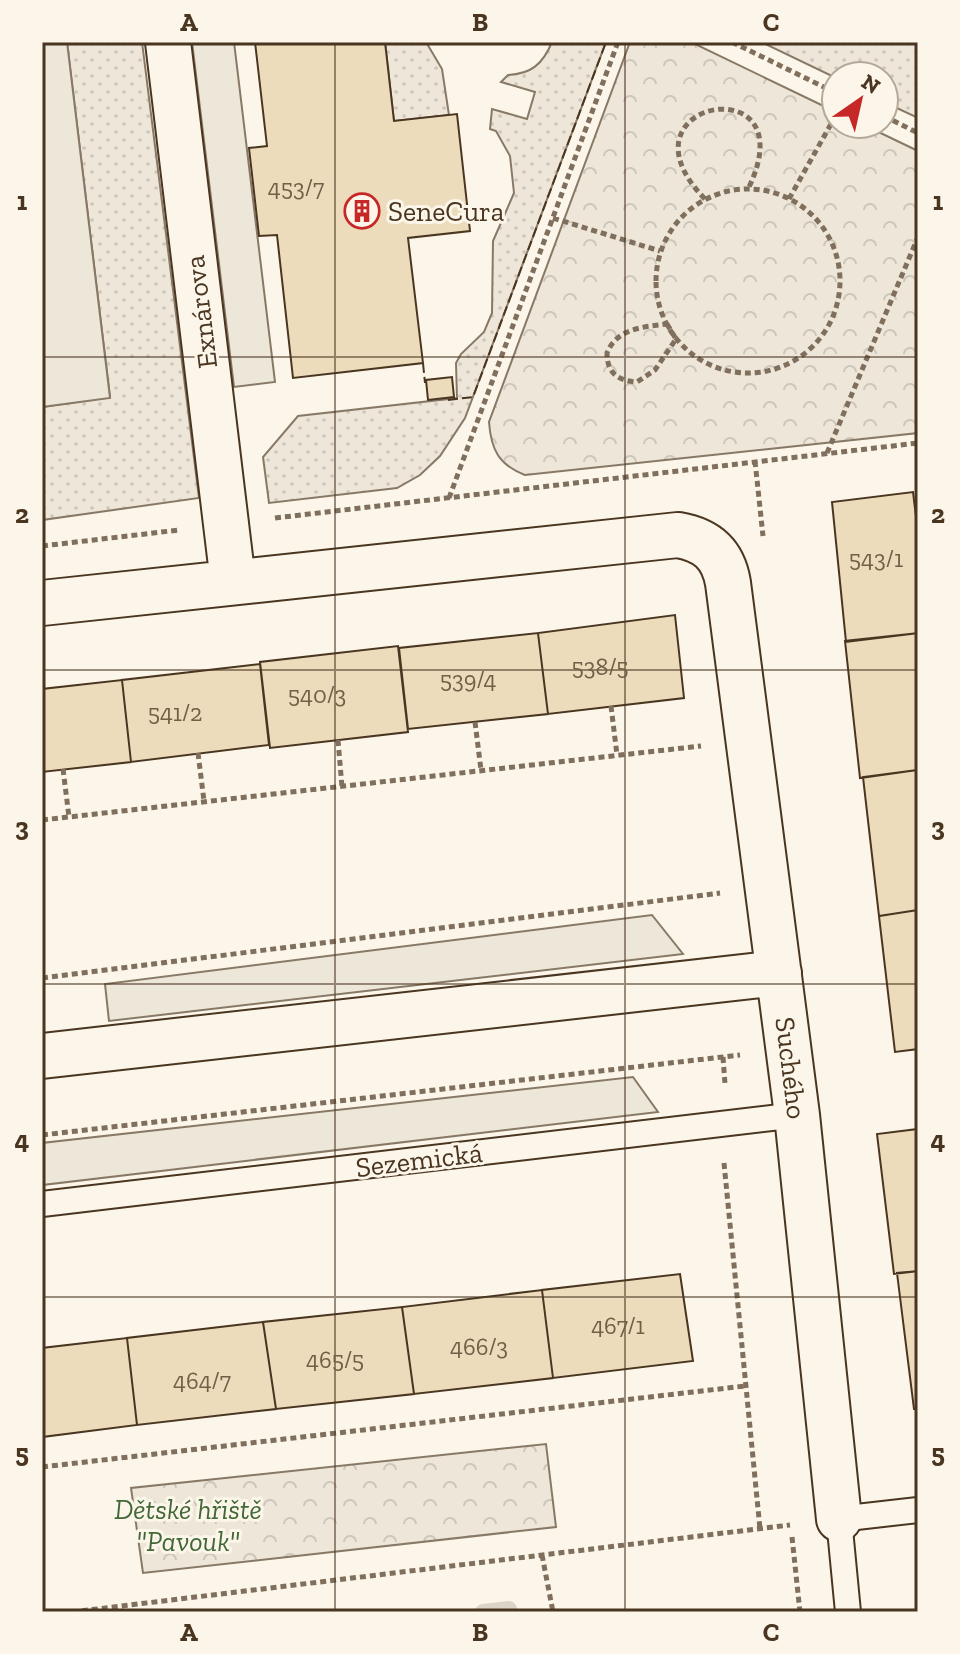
<svg xmlns="http://www.w3.org/2000/svg" width="960" height="1654" viewBox="0 0 960 1654" font-family="'Zilla Slab',serif">
  <defs>
    <pattern id="grass-dots" width="8" height="8" patternUnits="userSpaceOnUse" patternTransform="scale(2)"><rect width="8" height="8" fill="#ede6d9"/><path d="M2 2h.1M6 6h.1" fill="none" stroke="#cdc6ba" stroke-width="1.8" stroke-linecap="round"/></pattern>
    <pattern id="forest-crowns" width="20" height="18" patternUnits="userSpaceOnUse" patternTransform="scale(2)"><rect width="20" height="18" fill="#ede6d9"/><path d="M2 6a3 3 0 1 1 6 0M12 15a3 3 0 1 1 6 0" fill="none" stroke="#cdc6ba"/></pattern>
  </defs>
  <rect width="100%" height="100%" fill="#fbf6e9"/>
  <path fill="url(#grass-dots)" stroke="#887966" stroke-width="2" d="M 67,42 L 142,42 L 199,498 L 42,520 L 42,407 L 110,397 Z
    M 385,42 L 426,42 L 442,69 L 449,115 L 394,121 Z
    M 552,42 L 606,42 L 465,418 L 440,456 L 420,475 L 397,488 L 269,503 L 263,457 L 298,416 L 457,398 L 456,363 L 461,354 L 484,332 L 492,313 L 493,241 L 514,193 L 510,156 L 496,131 L 490,129 L 492,109 L 527,119 L 535,92 L 501,82 L 508,75 C 531,74 543,64 552,42 Z
    M 761,42 L 918,42 L 918,118 L 884,102 L 884,76 L 836,78 Z"/>
  <path fill="url(#forest-crowns)" stroke="#887966" stroke-width="2" d="M 630,42 L 691,42 L 836,112 L 836,124 L 862,124 L 918,151 L 918,433 L 525,475 C 499,465 491,450 489,422 Z
    M 546,1444 L 556,1527 L 143,1573 L 131,1488 Z"/>
  <path fill="#ede7d9" stroke="#887966" stroke-width="2" d="M 42,42 L 67,42 L 110,398 L 42,407 Z
    M 192,42 L 234,42 L 275,382 L 234,387 Z
    M 652,915 L 683,954 L 109,1021 L 105,984 Z
    M 633,1077 L 658,1112 L 42,1185 L 42,1143 Z"/>
  <g fill="none" stroke-linecap="round" stroke-linejoin="round">
    <path stroke="#dcd4c6" stroke-width="16" d="M 483,1612 L 509,1609"/>
  </g>
  <path fill="#ecdcbc" stroke="#4a3520" stroke-width="2" d="M 255,42 L 385,42 L 394,121 L 457,114 L 470,231 L 408,238 L 423,363 L 293,378 L 277,235 L 259,236 L 249,148 L 267,146 Z
    M 452,377 L 454,397 L 428,400 L 426,380 Z
    M 913,492 L 918,533 L 918,633 L 846,642 L 832,502 Z
    M 675,615 L 684,698 L 548,714 L 538,633 Z
    M 538,633 L 548,714 L 408,729 L 399,648 Z
    M 918,633 L 918,770 L 860,778 L 845,641 Z
    M 398,646 L 408,732 L 270,748 L 260,662 Z
    M 260,664 L 269,745 L 131,762 L 122,680 Z
    M 122,680 L 131,762 L 42,772 L 42,689 Z
    M 918,770 L 918,910 L 879,916 L 863,777 Z
    M 918,910 L 918,1049 L 895,1052 L 879,916 Z
    M 918,1129 L 918,1271 L 894,1274 L 877,1134 Z
    M 918,1271 L 918,1409 L 914,1409 L 897,1273 Z
    M 680,1274 L 693,1361 L 553,1378 L 542,1290 Z
    M 542,1290 L 553,1378 L 414,1394 L 402,1307 Z
    M 402,1307 L 414,1394 L 276,1409 L 263,1322 Z
    M 263,1322 L 276,1409 L 137,1425 L 127,1338 Z
    M 127,1338 L 137,1425 L 42,1437 L 42,1348 Z"/>
  <g fill="none" stroke-linecap="round" stroke-linejoin="round">
    <defs>
      <path id="lane" d="M 42,1204 L 797,1115
        M 848,1612 L 839,1519 L 918,1510"/>
      <path id="street" d="M 168,42 L 233,582
        M 42,603 L 678,535 C 707,540 723,554 728,583 L 797,1115 L 839,1519
        M 42,1056 L 779,973"/>
    </defs>
    <use href="#lane" stroke="#4a3520" stroke-width="28"/>
    <use href="#street" stroke="#4a3520" stroke-width="48"/>
    <path stroke="#7f6f5c" stroke-width="5" stroke-dasharray="6 4" stroke-linecap="butt" d="M 732,42 L 836,93
      M 884,116 L 918,133
      M656 281a92 92 0 1 1 184 0a92 92 0 1 1-184 0Z
      M 705,199 C 608,100 810,64 748,189
      M 789,199 L 836,115
      M 553,218 L 660,251
      M 667,324 L 676,339 L 655,370 L 637,382 C 618,381 607,373 607,353 C 617,328 643,327 667,324 Z
      M 827,453 L 918,237
      M 755,461 L 763,536
      M 449,498 L 618,42
      M 275,518 L 918,443
      M 42,546 L 179,530
      M 611,706 L 617,755
      M 475,722 L 481,770
      M 338,740 L 342,787
      M 198,753 L 204,801
      M 63,769 L 69,817
      M 42,820 L 701,746
      M 42,978 L 720,893
      M 723,1057 L 725,1084
      M 42,1135 L 740,1055
      M 724,1163 L 760,1529
      M 42,1467 L 745,1386
      M 792,1537 L 800,1612
      M 542,1555 L 553,1612
      M 72,1612 L 790,1525"/>
    <use href="#lane" stroke="#fbf6e9" stroke-width="24"/>
    <use href="#street" stroke="#fbf6e9" stroke-width="44"/>
    <path stroke="#4a3520" stroke-width="2" stroke-dasharray="10 4" stroke-linecap="butt" d="M 423,363 L 425,383
      M 448,400 L 473,397 L 606,42"/>
  </g>
  <path fill="none" stroke="#4a3520" stroke-width="2" stroke-opacity="0.55" d="M 335,42 L 335,1612M 625,42 L 625,1612M 42,357 L 918,357M 42,670 L 918,670M 42,984 L 918,984M 42,1297 L 918,1297"/>
  <defs>
    <symbol id="building-ring" viewBox="-11 -11 22 22"><circle r="9.5" fill="#fbf6e9" stroke="#c62828" stroke-width="1.5"/><path d="M-4-6H4V6H1V3H-1V6H-4ZM-2.5-4.3h1.7v1.8h-1.7ZM.8-4.3h1.7v1.8H.8ZM-2.5-1h1.7V.8h-1.7ZM.8-1h1.7V.8H.8Z" fill="#c62828"/></symbol>
  </defs>
  <g fill-rule="evenodd">
    <use href="#building-ring" x="342" y="191" width="40" height="40"/>
  </g>
  <g text-anchor="middle" dominant-baseline="central" stroke-width="6" stroke-linejoin="round" paint-order="stroke">
    <g font-size="24" fill="#725f47">
      <text x="296" y="187">453/7</text>
      <text x="876" y="558">543/1</text>
      <text x="600" y="666">538/5</text>
      <text x="468" y="679">539/4</text>
      <text x="317" y="694">540/3</text>
      <text x="175" y="712">541/2</text>
      <text x="618" y="1325">467/1</text>
      <text x="479" y="1346">466/3</text>
      <text x="335" y="1359">465/5</text>
      <text x="202" y="1380">464/7</text>
    </g>
    <g font-size="28" fill="#4a3520" stroke="#fbf6e9" text-anchor="start">
      <text x="388" y="211">SeneCura</text>
    </g>
    <g font-size="28" fill="#4a3520" stroke="#fbf6e9">
      <text transform="translate(201 312) rotate(-97)">Exnárova</text>
      <text transform="translate(791 1068) rotate(83)">Suchého</text>
      <text transform="translate(419 1160) rotate(-7)">Sezemická</text>
    </g>
    <g font-size="28" font-style="italic" fill="#436837" stroke="#fbf6e9">
      <text x="188" y="1509">Dětské hřiště<tspan x="188" dy="32">"Pavouk"</tspan></text>
    </g>
  </g>
  <rect width="960" height="1654" fill="none" stroke="#fbf6e9" stroke-width="88"/>
  <g transform="translate(860 100) rotate(34)"><circle r="38" fill="#fbf6e9" stroke="#b4a999" stroke-width="2"/>
  <path d="M0-6L14 30L0 20L-14 30Z" fill="#c62828"/>
  <text y="-12" font-size="22" font-weight="bold" text-anchor="middle" fill="#4a3520">N</text>
  </g>
  <rect x="44" y="44" width="872" height="1566" fill="none" stroke="#4a3520" stroke-width="3"/>
  <g font-size="26" text-anchor="middle" font-weight="bold" fill="#4a3520">
    <text x="189" y="31">A</text>
    <text x="480" y="31">B</text>
    <text x="771" y="31">C</text>
    <text x="22" y="210">1</text>
    <text x="938" y="210">1</text>
    <text x="22" y="523">2</text>
    <text x="938" y="523">2</text>
    <text x="22" y="836">3</text>
    <text x="938" y="836">3</text>
    <text x="22" y="1149">4</text>
    <text x="938" y="1149">4</text>
    <text x="22" y="1462">5</text>
    <text x="938" y="1462">5</text>
    <text x="189" y="1641">A</text>
    <text x="480" y="1641">B</text>
    <text x="771" y="1641">C</text>
  </g>
</svg>
